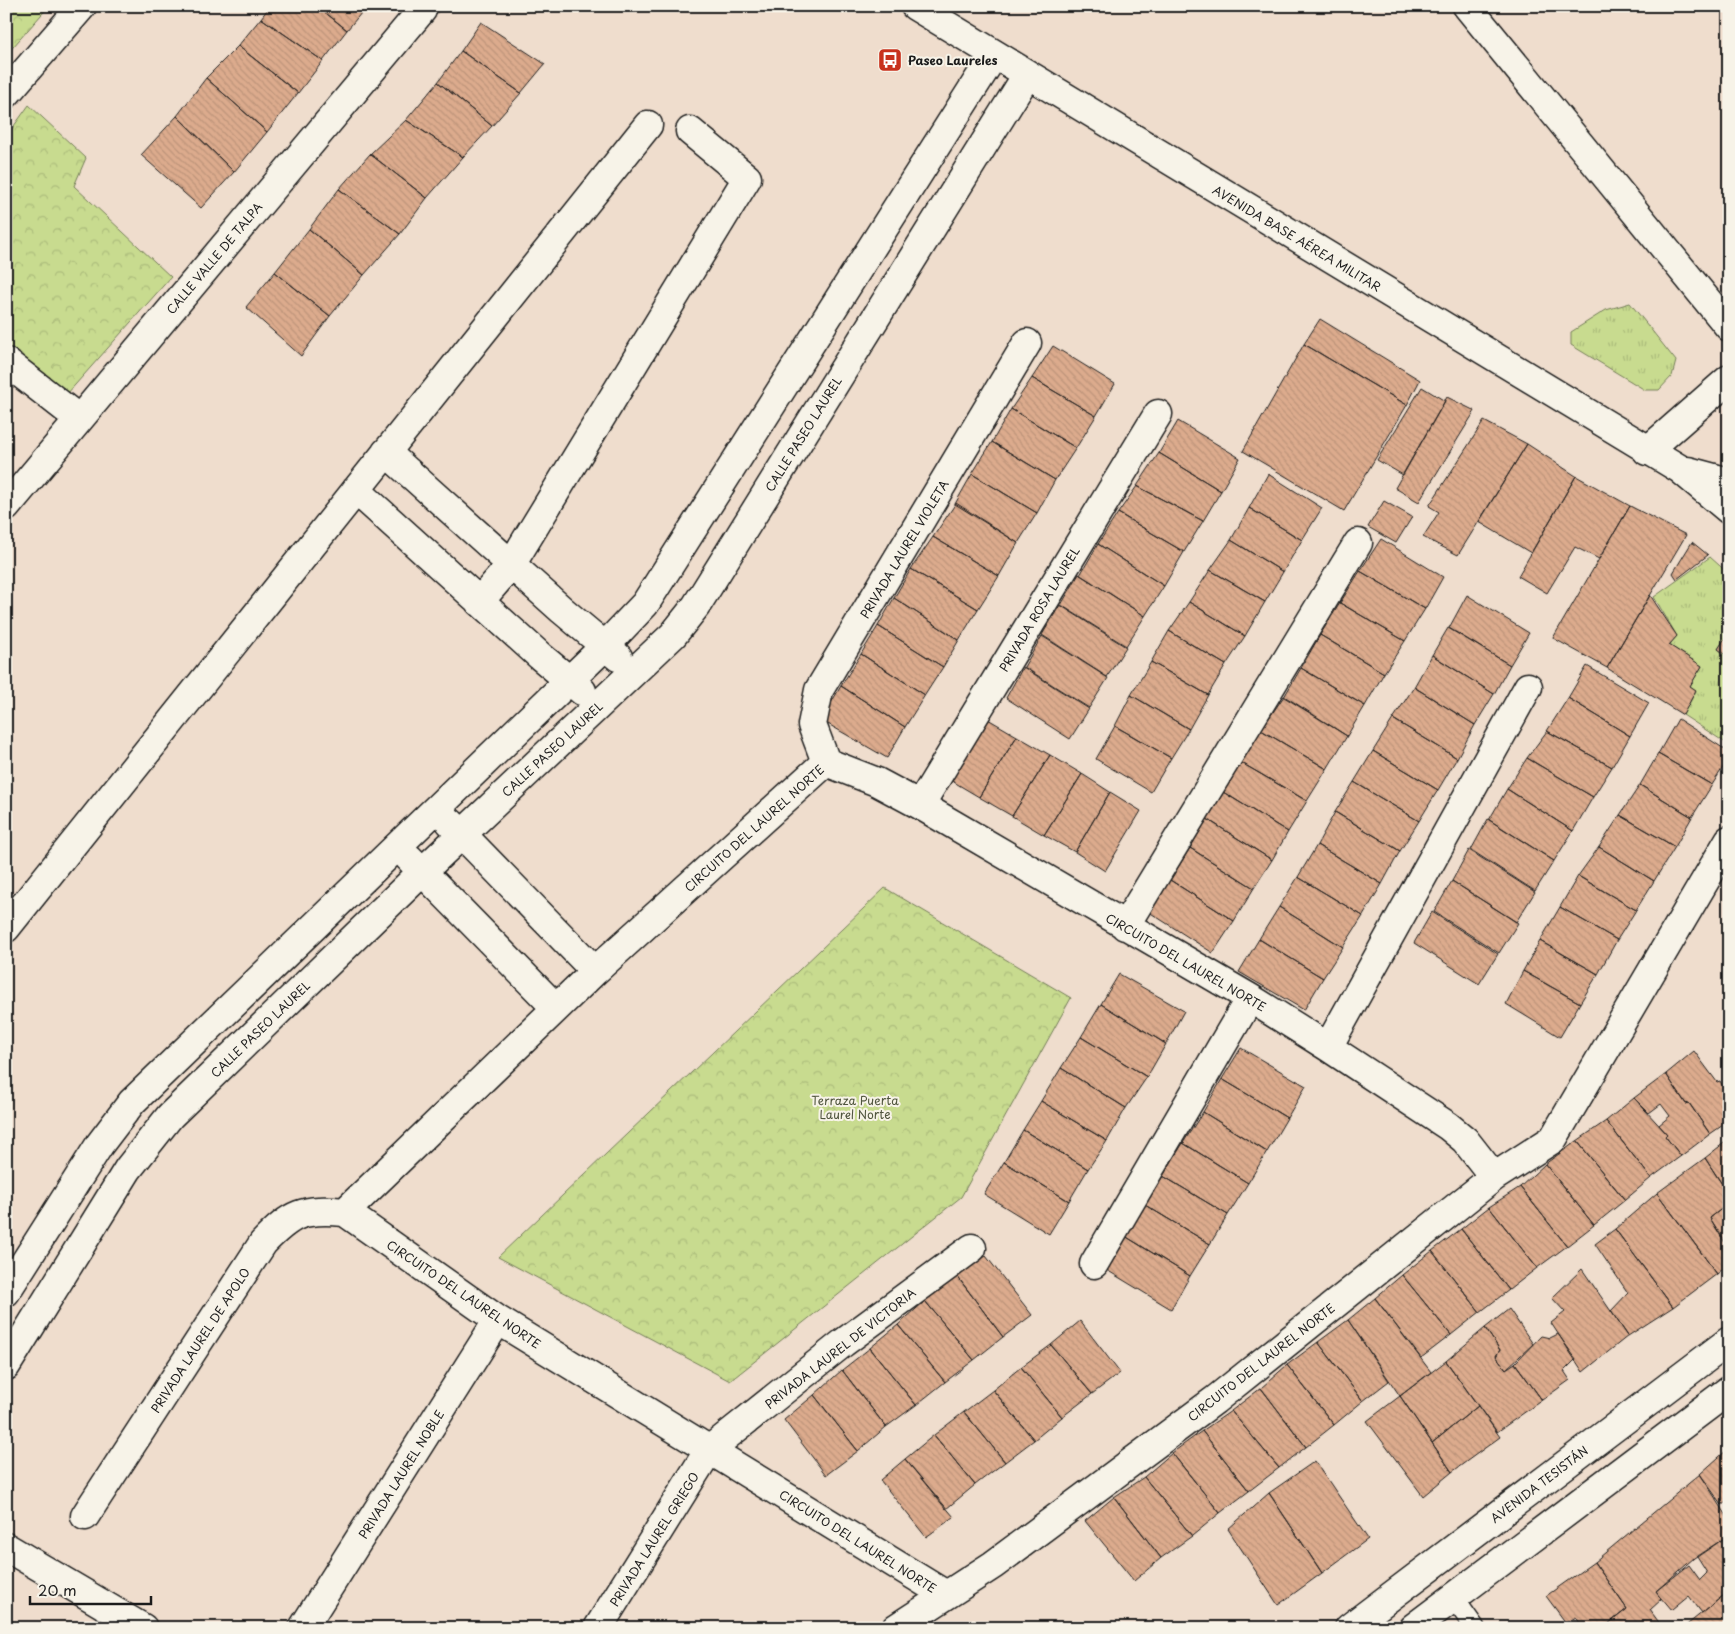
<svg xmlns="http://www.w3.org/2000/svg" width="1735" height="1634" viewBox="0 0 1735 1634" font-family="'Playpen Sans',sans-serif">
  <defs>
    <pattern id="grass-tufts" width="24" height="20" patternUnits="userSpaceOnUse" patternTransform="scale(1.25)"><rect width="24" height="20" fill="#c8db8f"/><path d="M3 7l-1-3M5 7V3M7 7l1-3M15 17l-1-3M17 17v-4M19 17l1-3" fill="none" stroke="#abbb7b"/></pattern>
    <pattern id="park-crowns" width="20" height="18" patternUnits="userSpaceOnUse" patternTransform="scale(1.25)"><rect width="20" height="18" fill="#c8db8f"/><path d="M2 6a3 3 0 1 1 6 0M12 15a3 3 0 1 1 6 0" fill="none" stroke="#abbb7b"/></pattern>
    <pattern id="building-back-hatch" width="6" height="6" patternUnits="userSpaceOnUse" patternTransform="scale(1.25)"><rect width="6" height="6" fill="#dcab8d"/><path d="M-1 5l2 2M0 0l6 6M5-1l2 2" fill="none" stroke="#bc9379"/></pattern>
  </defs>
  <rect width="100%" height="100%" fill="#efddcd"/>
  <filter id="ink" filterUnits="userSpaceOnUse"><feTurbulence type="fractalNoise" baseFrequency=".02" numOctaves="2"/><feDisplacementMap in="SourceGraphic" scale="10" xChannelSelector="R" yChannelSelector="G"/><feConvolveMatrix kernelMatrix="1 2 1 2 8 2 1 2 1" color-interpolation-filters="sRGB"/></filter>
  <g filter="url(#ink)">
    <path fill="url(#grass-tufts)" stroke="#727c56" d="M 1630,303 L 1676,361 L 1672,376 L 1659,390 L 1645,390 L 1571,345 L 1571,332 L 1606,310 Z
      M 1710,557 L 1729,574 L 1729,632 L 1718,649 L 1729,657 L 1729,745 L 1683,715 L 1696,691 L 1690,686 L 1702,666 L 1669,645 L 1677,636 L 1654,597 Z"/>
    <path fill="url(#park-crowns)" stroke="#727c56" d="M 6,6 L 49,6 L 6,55 Z
      M 29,105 L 86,158 L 74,186 L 171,277 L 67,394 L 6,347 L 6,137 Z
      M 885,888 L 1071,998 L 961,1197 L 730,1381 L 498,1257 Z"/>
    <path fill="url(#building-back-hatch)" stroke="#1c1c1c" d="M 270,6 L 317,6 L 347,30 L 323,61 L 261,18 Z
      M 317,6 L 367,6 L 347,30 Z
      M 261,18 L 323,61 L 298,93 L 238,46 Z
      M 481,22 L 545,64 L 521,93 L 461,51 Z
      M 238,46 L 298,93 L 267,132 L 206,78 Z
      M 461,51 L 521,93 L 492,126 L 438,82 Z
      M 206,78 L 267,132 L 234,172 L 177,116 Z
      M 438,82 L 492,126 L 463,157 L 406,120 Z
      M 177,116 L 234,172 L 201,208 L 141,155 Z
      M 406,120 L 463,157 L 427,198 L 370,154 Z
      M 370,154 L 427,198 L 400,234 L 339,189 Z
      M 339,189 L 400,234 L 364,275 L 309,229 Z
      M 309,229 L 364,275 L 330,316 L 275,272 Z
      M 275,272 L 330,316 L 301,356 L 246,307 Z
      M 1320,319 L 1420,380 L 1407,405 L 1304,344 Z
      M 1304,344 L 1407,405 L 1344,511 L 1243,451 Z
      M 1053,346 L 1115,384 L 1096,416 L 1032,378 Z
      M 1032,378 L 1096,416 L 1076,448 L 1011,409 Z
      M 1422,387 L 1445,401 L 1403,475 L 1377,460 Z
      M 1447,397 L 1475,411 L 1419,502 L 1395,488 Z
      M 1011,409 L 1076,448 L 1055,480 L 992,442 Z
      M 1178,421 L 1240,458 L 1221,491 L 1159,453 Z
      M 1484,421 L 1527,444 L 1458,555 L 1423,537 L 1439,512 L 1429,506 Z
      M 992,442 L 1055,480 L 1037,513 L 972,474 Z
      M 1527,444 L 1576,476 L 1531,553 L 1479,522 Z
      M 1159,453 L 1221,491 L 1203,521 L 1137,486 Z
      M 972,474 L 1037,513 L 1018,543 L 955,504 Z
      M 1268,474 L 1322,508 L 1302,540 L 1249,508 Z
      M 1576,476 L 1630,506 L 1599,559 L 1575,547 L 1547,593 L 1518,576 Z
      M 1137,486 L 1203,521 L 1184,552 L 1118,513 Z
      M 1384,501 L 1412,517 L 1396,543 L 1368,527 Z
      M 956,503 L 1018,543 L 999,576 L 933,537 Z
      M 1630,506 L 1686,535 L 1607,668 L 1553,638 Z
      M 1249,508 L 1302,540 L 1283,572 L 1231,540 Z
      M 1118,513 L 1184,552 L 1164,586 L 1098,544 Z
      M 933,537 L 999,576 L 978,609 L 911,569 Z
      M 1381,539 L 1443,577 L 1425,609 L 1360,571 Z
      M 1231,540 L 1283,572 L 1265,602 L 1210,570 Z
      M 1692,542 L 1708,555 L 1677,579 L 1673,573 Z
      M 1098,544 L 1164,586 L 1145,616 L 1080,575 Z
      M 911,569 L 978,609 L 959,640 L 894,598 Z
      M 1210,570 L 1265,602 L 1245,636 L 1189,602 Z
      M 1360,571 L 1425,609 L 1405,641 L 1340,603 Z
      M 1079,574 L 1145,616 L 1126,646 L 1061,605 Z
      M 1467,595 L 1529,633 L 1510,665 L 1449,628 Z
      M 1650,595 L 1677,636 L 1669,645 L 1702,666 L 1690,686 L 1696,690 L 1683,715 L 1607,668 Z
      M 894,598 L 959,640 L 943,667 L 878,626 Z
      M 1189,602 L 1245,636 L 1226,665 L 1169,631 Z
      M 1340,603 L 1405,641 L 1384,673 L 1320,635 Z
      M 1060,605 L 1126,647 L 1107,677 L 1042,635 Z
      M 878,626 L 943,667 L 925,695 L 861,654 Z
      M 1448,628 L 1510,665 L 1494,694 L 1432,655 Z
      M 1169,631 L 1226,665 L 1208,695 L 1151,662 Z
      M 1729,632 L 1729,657 L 1718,649 Z
      M 1320,635 L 1384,673 L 1365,706 L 1301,668 Z
      M 1042,636 L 1108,678 L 1089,708 L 1024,667 Z
      M 861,654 L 925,695 L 905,727 L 841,686 Z
      M 1432,655 L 1494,694 L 1475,725 L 1414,687 Z
      M 1151,662 L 1208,695 L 1189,729 L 1131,695 Z
      M 1587,666 L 1649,703 L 1630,736 L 1568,698 Z
      M 1023,667 L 1089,709 L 1070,739 L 1006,698 Z
      M 1301,668 L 1365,706 L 1347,736 L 1284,697 Z
      M 841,686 L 905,727 L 887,758 L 821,720 Z
      M 1414,687 L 1475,725 L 1457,758 L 1393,719 Z
      M 1131,695 L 1189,729 L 1171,758 L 1115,726 Z
      M 1284,696 L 1347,736 L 1327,769 L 1261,730 Z
      M 1568,698 L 1630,736 L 1612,767 L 1547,731 Z
      M 981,715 L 1017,736 L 979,797 L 942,775 Z
      M 1393,719 L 1457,758 L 1438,790 L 1373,751 Z
      M 1678,719 L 1729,752 L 1729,758 L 1712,785 L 1658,754 Z
      M 1115,726 L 1171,758 L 1151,792 L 1096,759 Z
      M 1261,730 L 1327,769 L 1307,801 L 1240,762 Z
      M 1547,731 L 1612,767 L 1593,797 L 1527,758 Z
      M 1017,736 L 1050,755 L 1012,816 L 979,797 Z
      M 1373,751 L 1438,790 L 1419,821 L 1354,782 Z
      M 1658,754 L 1712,785 L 1692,817 L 1640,785 Z
      M 1050,755 L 1082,774 L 1044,835 L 1012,816 Z
      M 1527,758 L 1593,797 L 1573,831 L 1507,789 Z
      M 1240,762 L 1307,801 L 1288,832 L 1223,792 Z
      M 1082,774 L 1110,792 L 1075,852 L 1044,835 Z
      M 1354,782 L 1419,821 L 1400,851 L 1335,812 Z
      M 1640,785 L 1692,817 L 1675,847 L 1620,815 Z
      M 1507,789 L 1573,831 L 1554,861 L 1489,820 Z
      M 1110,792 L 1141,811 L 1105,871 L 1075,852 Z
      M 1223,792 L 1288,832 L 1272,860 L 1207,819 Z
      M 1335,812 L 1400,851 L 1382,884 L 1317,845 Z
      M 1620,815 L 1675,847 L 1654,881 L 1599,847 Z
      M 1207,819 L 1272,860 L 1254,888 L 1190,848 Z
      M 1488,819 L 1554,861 L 1535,891 L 1471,850 Z
      M 1317,845 L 1382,884 L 1363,916 L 1298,877 Z
      M 1599,847 L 1654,881 L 1636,910 L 1578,876 Z
      M 1190,848 L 1254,888 L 1234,921 L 1170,880 Z
      M 1469,850 L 1535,892 L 1516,922 L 1452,881 Z
      M 1578,876 L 1636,910 L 1617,940 L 1560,907 Z
      M 1298,877 L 1363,916 L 1343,947 L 1279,907 Z
      M 1170,880 L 1234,921 L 1213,953 L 1149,912 Z
      M 1452,881 L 1518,923 L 1499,953 L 1434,912 Z
      M 1279,907 L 1343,947 L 1323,978 L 1259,939 Z
      M 1560,907 L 1617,940 L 1598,974 L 1540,941 Z
      M 1432,912 L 1498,954 L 1479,984 L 1414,943 Z
      M 1259,939 L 1323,978 L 1304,1010 L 1239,972 Z
      M 1540,941 L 1598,974 L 1580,1003 L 1523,971 Z
      M 1523,971 L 1580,1003 L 1560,1037 L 1506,1004 Z
      M 1119,974 L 1184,1011 L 1166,1044 L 1101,1004 Z
      M 1101,1004 L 1166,1044 L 1147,1077 L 1081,1037 Z
      M 1081,1037 L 1147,1077 L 1126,1108 L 1061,1068 Z
      M 1241,1048 L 1306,1086 L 1287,1118 L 1222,1079 Z
      M 1694,1051 L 1717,1082 L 1720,1081 L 1729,1097 L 1729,1121 L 1710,1134 L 1689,1103 L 1686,1104 L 1666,1074 Z
      M 1061,1068 L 1126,1108 L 1107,1141 L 1041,1101 Z
      M 1666,1074 L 1686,1104 L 1689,1103 L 1710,1134 L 1681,1156 L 1665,1136 L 1667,1134 L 1659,1125 L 1670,1116 L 1661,1104 L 1649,1113 L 1634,1098 Z
      M 1222,1079 L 1287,1118 L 1267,1152 L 1203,1112 Z
      M 1634,1098 L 1667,1134 L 1665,1136 L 1681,1156 L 1651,1178 L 1606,1121 Z
      M 1041,1101 L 1107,1141 L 1088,1169 L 1023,1130 Z
      M 1203,1112 L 1267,1152 L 1248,1183 L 1183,1143 Z
      M 1606,1121 L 1651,1178 L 1625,1200 L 1577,1141 Z
      M 1023,1130 L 1088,1169 L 1069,1201 L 1004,1162 Z
      M 1729,1139 L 1729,1195 L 1705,1158 Z
      M 1577,1141 L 1625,1200 L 1594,1225 L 1545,1164 Z
      M 1183,1143 L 1248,1183 L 1228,1215 L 1163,1176 Z
      M 1705,1158 L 1729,1195 L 1729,1203 L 1710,1218 L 1729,1248 L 1729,1264 L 1717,1274 L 1657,1193 Z
      M 1004,1162 L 1069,1201 L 1049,1234 L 984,1194 Z
      M 1545,1164 L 1594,1225 L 1567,1246 L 1520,1187 Z
      M 1163,1176 L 1228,1215 L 1210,1244 L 1145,1205 Z
      M 1520,1187 L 1567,1246 L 1537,1268 L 1489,1207 Z
      M 1657,1193 L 1717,1274 L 1673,1307 L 1615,1229 Z
      M 1729,1203 L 1729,1243 L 1726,1245 L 1710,1218 Z
      M 1145,1205 L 1210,1244 L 1190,1276 L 1125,1236 Z
      M 1489,1207 L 1537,1268 L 1509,1290 L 1461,1229 Z
      M 1461,1229 L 1509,1290 L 1480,1312 L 1432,1251 Z
      M 1615,1229 L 1673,1307 L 1628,1336 L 1611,1311 L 1628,1293 L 1595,1244 Z
      M 1125,1236 L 1190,1276 L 1171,1309 L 1105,1269 Z
      M 1432,1251 L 1480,1312 L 1451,1335 L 1402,1275 Z
      M 986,1256 L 1032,1315 L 1003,1337 L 957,1276 Z
      M 1582,1269 L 1628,1336 L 1583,1372 L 1551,1323 L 1565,1312 L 1552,1298 Z
      M 1402,1275 L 1451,1335 L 1421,1358 L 1375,1298 Z
      M 957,1276 L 1003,1337 L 974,1360 L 925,1301 Z
      M 1375,1298 L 1431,1372 L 1400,1396 L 1348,1320 Z
      M 925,1301 L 974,1360 L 945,1382 L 898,1325 Z
      M 1509,1309 L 1533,1344 L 1506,1369 L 1496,1356 L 1500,1350 L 1485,1328 Z
      M 1348,1320 L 1389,1381 L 1363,1401 L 1318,1342 Z
      M 1080,1321 L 1120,1373 L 1092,1394 L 1051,1345 Z
      M 898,1325 L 945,1382 L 916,1405 L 870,1348 Z
      M 1485,1328 L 1500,1350 L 1496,1356 L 1506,1369 L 1515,1363 L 1542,1400 L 1497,1432 L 1446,1361 Z
      M 1558,1334 L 1576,1359 L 1564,1371 L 1570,1380 L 1542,1400 L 1515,1363 L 1541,1336 L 1550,1338 Z
      M 1318,1342 L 1363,1401 L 1334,1425 L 1287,1365 Z
      M 1051,1345 L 1092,1394 L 1062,1417 L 1021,1367 Z
      M 870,1348 L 916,1405 L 886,1427 L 842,1370 Z
      M 1446,1361 L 1478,1406 L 1432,1443 L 1400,1396 Z
      M 1287,1365 L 1334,1425 L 1306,1447 L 1261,1388 Z
      M 1021,1367 L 1062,1417 L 1034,1440 L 993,1390 Z
      M 842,1370 L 886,1427 L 858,1451 L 814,1395 Z
      M 1261,1388 L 1306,1447 L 1279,1468 L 1231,1411 Z
      M 993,1390 L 1034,1440 L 1005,1462 L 964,1412 Z
      M 814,1395 L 858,1451 L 826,1475 L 784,1420 Z
      M 1400,1396 L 1452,1472 L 1423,1496 L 1367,1421 Z
      M 1478,1406 L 1500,1437 L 1452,1472 L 1432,1443 Z
      M 1231,1411 L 1279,1468 L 1249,1491 L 1202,1431 Z
      M 964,1412 L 1005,1462 L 975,1485 L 934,1435 Z
      M 1202,1431 L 1249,1491 L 1220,1513 L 1172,1453 Z
      M 934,1435 L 975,1485 L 946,1509 L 905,1459 Z
      M 1728,1449 L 1729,1500 L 1722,1505 L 1700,1474 Z
      M 1172,1453 L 1220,1513 L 1192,1536 L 1144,1477 Z
      M 905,1459 L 954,1517 L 926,1537 L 880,1480 Z
      M 1315,1461 L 1368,1539 L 1322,1573 L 1269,1493 Z
      M 1700,1474 L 1729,1519 L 1729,1535 L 1694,1558 L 1656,1591 L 1662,1599 L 1650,1610 L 1663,1628 L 1603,1628 L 1627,1609 L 1594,1562 Z
      M 1144,1477 L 1192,1536 L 1161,1558 L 1114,1497 Z
      M 1269,1493 L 1322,1573 L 1278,1605 L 1228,1529 Z
      M 1114,1497 L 1161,1558 L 1134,1581 L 1085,1521 Z
      M 1729,1535 L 1729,1591 L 1702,1613 L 1689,1596 L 1672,1610 L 1656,1591 L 1689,1565 L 1700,1580 L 1707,1573 L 1697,1557 Z
      M 1594,1562 L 1627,1609 L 1603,1628 L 1583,1628 L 1576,1617 L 1566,1623 L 1546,1596 Z
      M 1729,1591 L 1729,1628 L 1683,1628 Z"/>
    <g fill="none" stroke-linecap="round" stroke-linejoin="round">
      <defs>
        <path id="lane" d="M 1453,1597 L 1475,1628"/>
        <path id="street" d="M 1467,6 L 1729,327
          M 6,94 L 82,6
          M 6,362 L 79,419
          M 1647,451 L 1729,379
          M 386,452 L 562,610 L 618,657
          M 356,490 L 540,656 L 582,691
          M 6,507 L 422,10
          M 479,602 L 511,565 L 747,178 L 690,131
          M 826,762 L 877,782 L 920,805 L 1250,998 L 1328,1047 L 1448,1126 L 1465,1140 L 1494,1177
          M 826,762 L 812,725 L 819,690 L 1027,343
          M 920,805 L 1158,414
          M 450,822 L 595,971
          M 409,858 L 556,1008
          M 1125,926 L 1358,543
          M 6,928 L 648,125
          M 1328,1047 L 1528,687
          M 345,1212 L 498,1320 L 946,1595
          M 345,1212 L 595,971 L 826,762
          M 1094,1264 L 1250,998
          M 6,1292 L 100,1144 L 132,1102 L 605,646 L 645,604 L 994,55
          M 6,1366 L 128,1169 L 170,1116 L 422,872 L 673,635 L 696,606 L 1027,75
          M 85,1516 L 263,1243 C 292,1213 303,1208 345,1212
          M 6,1547 L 143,1628
          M 303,1628 L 498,1320
          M 598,1628 L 709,1450 L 843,1343 L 972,1248
          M 896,1628 L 993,1565 L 1215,1400 L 1494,1177 L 1553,1139 L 1729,840"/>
        <path id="secondary" d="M 1349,1628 L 1729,1341
          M 1413,1628 L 1729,1390"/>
        <path id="primary" d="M 915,6 L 1680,469 L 1729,510
          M 1688,471 L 1729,482"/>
      </defs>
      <use href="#lane" stroke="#1c1c1c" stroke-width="22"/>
      <use href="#street" stroke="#1c1c1c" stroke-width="31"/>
      <use href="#secondary" stroke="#1c1c1c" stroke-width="31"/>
      <use href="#primary" stroke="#1c1c1c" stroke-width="31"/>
      <use href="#lane" stroke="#f7f3e8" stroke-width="19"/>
      <use href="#street" stroke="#f7f3e8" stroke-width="28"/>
      <use href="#secondary" stroke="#f7f3e8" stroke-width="28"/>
      <use href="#primary" stroke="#f7f3e8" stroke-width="28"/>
    </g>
  </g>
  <defs>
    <symbol id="bus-square" viewBox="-11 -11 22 22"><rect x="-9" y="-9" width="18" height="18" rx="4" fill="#c8321e" stroke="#f7f3e8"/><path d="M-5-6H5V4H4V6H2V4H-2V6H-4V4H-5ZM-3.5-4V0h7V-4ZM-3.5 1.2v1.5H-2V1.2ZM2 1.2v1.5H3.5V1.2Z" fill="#fff"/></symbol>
  </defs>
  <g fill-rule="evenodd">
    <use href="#bus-square" x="876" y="46" width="28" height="28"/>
  </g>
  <g text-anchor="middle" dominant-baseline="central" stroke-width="4" stroke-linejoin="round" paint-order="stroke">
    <g font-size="12" font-weight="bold" fill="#1c1c1c" stroke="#f7f3e8" text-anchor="start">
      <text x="908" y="60">Paseo Laureles</text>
    </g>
    <g font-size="12" fill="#1c1c1c" stroke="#f7f3e8">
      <text transform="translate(1297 238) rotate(31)">AVENIDA BASE AÉREA MILITAR</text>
      <text transform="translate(214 258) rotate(-50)">CALLE VALLE DE TALPA</text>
      <text transform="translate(803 434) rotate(-58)">CALLE PASEO LAUREL</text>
      <text transform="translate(904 549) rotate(-59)">PRIVADA LAUREL VIOLETA</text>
      <text transform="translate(1039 609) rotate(-59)">PRIVADA ROSA LAUREL</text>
      <text transform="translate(552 749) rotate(-43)">CALLE PASEO LAUREL</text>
      <text transform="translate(754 828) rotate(-42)">CIRCUITO DEL LAUREL NORTE</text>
      <text transform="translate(1186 962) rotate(30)">CIRCUITO DEL LAUREL NORTE</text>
      <text transform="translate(260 1029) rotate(-44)">CALLE PASEO LAUREL</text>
      <text transform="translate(464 1294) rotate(34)">CIRCUITO DEL LAUREL NORTE</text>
      <text transform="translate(200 1340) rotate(-57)">PRIVADA LAUREL DE APOLO</text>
      <text transform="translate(840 1348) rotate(-38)">PRIVADA LAUREL DE VICTORIA</text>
      <text transform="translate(1261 1362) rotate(-38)">CIRCUITO DEL LAUREL NORTE</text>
      <text transform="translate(401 1474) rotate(-58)">PRIVADA LAUREL NOBLE</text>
      <text transform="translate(1539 1484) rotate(-37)">AVENIDA TESISTÁN</text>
      <text transform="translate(654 1539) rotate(-58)">PRIVADA LAUREL GRIEGO</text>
      <text transform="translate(858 1541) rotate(32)">CIRCUITO DEL LAUREL NORTE</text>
    </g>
    <g font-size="12" fill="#50553e" stroke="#f7f3e8">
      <text x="855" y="1100">Terraza Puerta<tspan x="855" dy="14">Laurel Norte</tspan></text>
    </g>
  </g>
  <rect width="1735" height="1634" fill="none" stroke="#f7f3e8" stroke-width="25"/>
  <rect x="12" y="12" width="1710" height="1609" fill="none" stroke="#1c1c1c" stroke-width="2" filter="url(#ink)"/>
  <path d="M30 1596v8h121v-8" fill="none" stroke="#1c1c1c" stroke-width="2.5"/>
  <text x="38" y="1596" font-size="15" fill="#1c1c1c" stroke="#f7f3e8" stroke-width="4" paint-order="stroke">20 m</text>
</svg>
